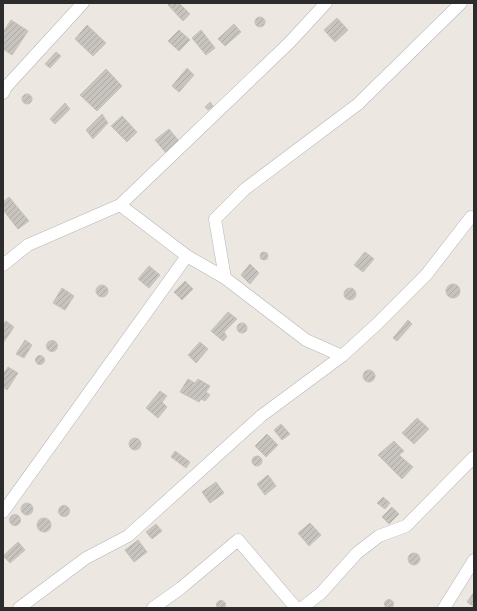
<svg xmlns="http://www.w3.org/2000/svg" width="477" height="611" viewBox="0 0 477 611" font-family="'Sofia Sans Condensed',sans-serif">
  <defs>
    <pattern id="building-hatch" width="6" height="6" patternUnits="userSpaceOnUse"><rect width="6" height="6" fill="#c7c4bf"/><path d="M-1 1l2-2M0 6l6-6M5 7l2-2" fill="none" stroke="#aba9a4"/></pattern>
  </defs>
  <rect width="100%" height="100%" fill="#ece7e0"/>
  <path fill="url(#building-hatch)" stroke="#c7c3b9" d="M 170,3 L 179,3 L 190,14 L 183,21 L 168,5 Z
    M255 22a5 5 0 1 1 10 0a5 5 0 1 1-10 0Z
    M 337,18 L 348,30 L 335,42 L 324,30 Z
    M 11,20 L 28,31 L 12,55 L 3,49 L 3,32 Z
    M 234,24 L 241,32 L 225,46 L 218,39 Z
    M 87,25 L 106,43 L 93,56 L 75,39 Z
    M 179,30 L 190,40 L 179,51 L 168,41 Z
    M 201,30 L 215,48 L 206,55 L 192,38 Z
    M 56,52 L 61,56 L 50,68 L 45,64 Z
    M 187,68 L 194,75 L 179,92 L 172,86 Z
    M 106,69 L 122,86 L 97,111 L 80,95 Z
    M22 99a5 5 0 1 1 10 0a5 5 0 1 1-10 0Z
    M 210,102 L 213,106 L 208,110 L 205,107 Z
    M 65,103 L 70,109 L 55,124 L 50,119 Z
    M 102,114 L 108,123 L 93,139 L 86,130 Z
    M 122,116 L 137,132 L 127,142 L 111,126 Z
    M 169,129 L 179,141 L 166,153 L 155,140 Z
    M 9,197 L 29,221 L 18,229 L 3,210 L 3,202 Z
    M260 256a4 4 0 1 1 8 0a4 4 0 1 1-8 0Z
    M 365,252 L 374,259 L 363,272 L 354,265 Z
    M 250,264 L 259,273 L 250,284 L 241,275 Z
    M 149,266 L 160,275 L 149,288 L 138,279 Z
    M 185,281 L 193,289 L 182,300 L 174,292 Z
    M446 291a7 7 0 1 1 14 0a7 7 0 1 1-14 0Z
    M96 291a6 6 0 1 1 12 0a6 6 0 1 1-12 0Z
    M 62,288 L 74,296 L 65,310 L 53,303 Z
    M344 294a6 6 0 1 1 12 0a6 6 0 1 1-12 0Z
    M 228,312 L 237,319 L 224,332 L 227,337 L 223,341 L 211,331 Z
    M 408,320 L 412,324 L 397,341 L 393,338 Z
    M 6,321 L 14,327 L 3,343 L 3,324 Z
    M237 328a5 5 0 1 1 10 0a5 5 0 1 1-10 0Z
    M 25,340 L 32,345 L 24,358 L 16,354 Z
    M46.5 346a5.5 5.5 0 1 1 11 0a5.5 5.5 0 1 1-11 0Z
    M 200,342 L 208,349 L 196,363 L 188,355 Z
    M35.5 360a4.5 4.5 0 1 1 9 0a4.5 4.5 0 1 1-9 0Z
    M 8,367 L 18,373 L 7,390 L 3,387 L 3,374 Z
    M363 376a6 6 0 1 1 12 0a6 6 0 1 1-12 0Z
    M 188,379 L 195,383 L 198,379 L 210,386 L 206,392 L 210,395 L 205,401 L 201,399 L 199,402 L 180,392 Z
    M 160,391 L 167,396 L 162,402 L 167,407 L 158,418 L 146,408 Z
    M 417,418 L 429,429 L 414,444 L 402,433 Z
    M 281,424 L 290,434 L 282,440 L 274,430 Z
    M 267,434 L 278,445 L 266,457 L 255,446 Z
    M129 444a6 6 0 1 1 12 0a6 6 0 1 1-12 0Z
    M 394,441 L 404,451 L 399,455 L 413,467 L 402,479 L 378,455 Z
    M 175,451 L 190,462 L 186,468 L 171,457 Z
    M252 461a5 5 0 1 1 10 0a5 5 0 1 1-10 0Z
    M 268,475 L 276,486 L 265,495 L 257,484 Z
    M 216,482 L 224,493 L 210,503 L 202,492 Z
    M 383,497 L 390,503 L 385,509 L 377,503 Z
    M21 509a6 6 0 1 1 12 0a6 6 0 1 1-12 0Z
    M58.5 511a5.5 5.5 0 1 1 11 0a5.5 5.5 0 1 1-11 0Z
    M 392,507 L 399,514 L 389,524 L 382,517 Z
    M9.5 520a5.5 5.5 0 1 1 11 0a5.5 5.5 0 1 1-11 0Z
    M37 525a7 7 0 1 1 14 0a7 7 0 1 1-14 0Z
    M 310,523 L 321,535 L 309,546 L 298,533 Z
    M 156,524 L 162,531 L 152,539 L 146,532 Z
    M 138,540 L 147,552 L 134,562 L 125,550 Z
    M 18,542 L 25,550 L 10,563 L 3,556 Z
    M408 559a6 6 0 1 1 12 0a6 6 0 1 1-12 0Z
    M 474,592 L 474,607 L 467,602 Z
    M384.5 604a4.5 4.5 0 1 1 9 0a4.5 4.5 0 1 1-9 0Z
    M216.5 605a4.5 4.5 0 1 1 9 0a4.5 4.5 0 1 1-9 0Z"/>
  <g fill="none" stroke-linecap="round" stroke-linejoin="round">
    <defs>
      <path id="minor" d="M 3,93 L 6,87 L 83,3
        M 120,205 L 187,256 L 225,278 L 306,340 L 342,356
        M 3,265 L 28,245 L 120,205 L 289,43 L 326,3
        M 225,278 L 215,219 L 245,189 L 358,104 L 461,3
        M 3,512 L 187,256
        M 19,608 L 86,558 L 128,536 L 261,416 L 342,356 L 377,324 L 426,275 L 471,217
        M 153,608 L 181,588 L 238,540 L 296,608
        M 302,608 L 321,593 L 357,553 L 379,536 L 406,526 L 474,457
        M 444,608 L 474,560"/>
    </defs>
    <use href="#minor" stroke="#b3b5be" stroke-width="13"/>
    <use href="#minor" stroke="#fff" stroke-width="12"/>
  </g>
  <rect width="477" height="611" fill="none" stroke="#2c2c2c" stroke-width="8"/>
</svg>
